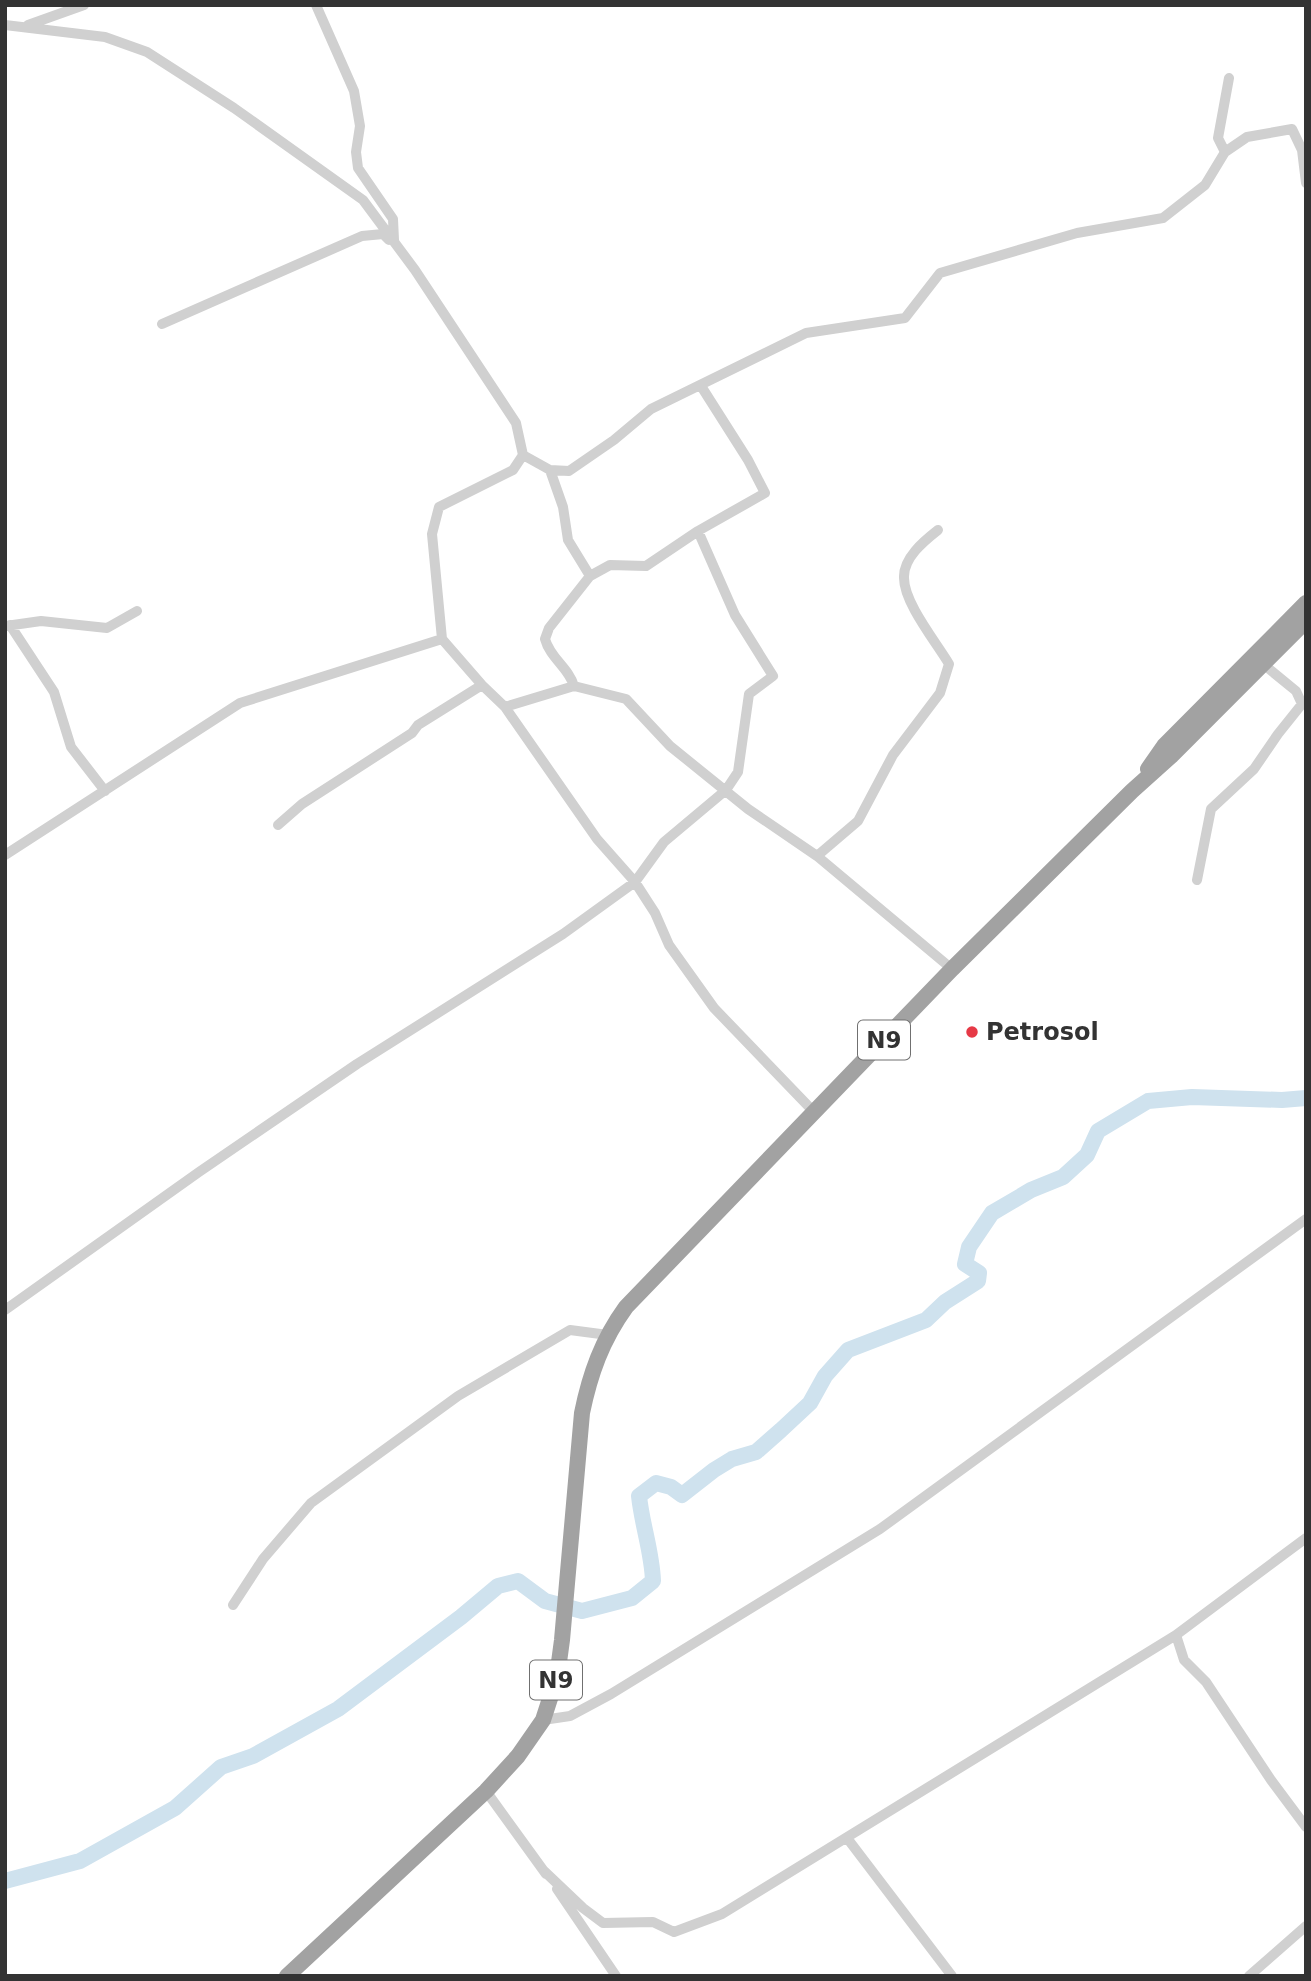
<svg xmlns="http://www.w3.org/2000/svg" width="1311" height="1981" viewBox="0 0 1311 1981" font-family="'DejaVu Sans',sans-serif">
  <rect width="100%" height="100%" fill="#fff"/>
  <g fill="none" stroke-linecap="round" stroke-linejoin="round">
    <path stroke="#cfe2ee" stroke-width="16" d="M 5,1881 L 80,1861 L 175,1808 L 221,1767 L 253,1756 L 338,1709 L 461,1617 L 498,1586 L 518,1581 L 545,1601 L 582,1611 L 632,1598 L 653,1581 C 652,1552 642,1525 639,1496 L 656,1483 L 671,1487 L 682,1495 L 714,1470 L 732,1459 L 756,1452 L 781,1430 L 810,1403 L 825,1376 L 848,1350 L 926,1320 L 945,1302 L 978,1281 L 979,1273 L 965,1264 L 969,1247 L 992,1213 L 1031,1190 L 1063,1177 L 1087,1155 L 1098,1131 L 1148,1101 L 1192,1097 L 1282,1100 L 1306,1098"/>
    <path stroke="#d0d0d0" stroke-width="10" d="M 316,5 L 354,91 L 360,126 L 356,152 L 358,168 L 393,219 L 394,240
      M 5,25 L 105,37 L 147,52 L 234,108 L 363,200 L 415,270 L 516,423 L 523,455 L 513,470 L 439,507 L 432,534 L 442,639 L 482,685 L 505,707 L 574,686 L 626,699 L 670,746 L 748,809 L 817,856 L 952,969
      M 28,25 L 84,5
      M 1225,152 L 1218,138 L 1229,78
      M 162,324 L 362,236 L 383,234 L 389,240
      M 523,455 L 550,470 L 563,507 L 568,540 L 590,576
      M 550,470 L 569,471 L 614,440 L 651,409 L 806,333 L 905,318 L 940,273 L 1077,233 L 1163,218 L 1205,185 L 1225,152 L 1247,137 L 1292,129 L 1302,150 L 1306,183
      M 10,625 L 54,692 L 71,747 L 105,791
      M 6,626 L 41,621 L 107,628 L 137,611
      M 574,686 C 569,668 550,658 545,639 L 549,628 L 590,576 L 610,565 L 646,566 L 698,531 L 765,493 L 748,460 L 701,386
      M 505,707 L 597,839 L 635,882 L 655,913 L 669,945 L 714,1008 L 814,1112
      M 278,825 L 302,804 L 412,733 L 418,725 L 482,685
      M 5,855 L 240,703 L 442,639
      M 817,856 L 858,821 L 893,755 L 940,693 L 949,664 C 936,642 904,603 904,578 C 903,558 924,541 938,530
      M 1197,880 L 1211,809 L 1254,769 L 1278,734 L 1302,704 L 1296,691 L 1263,664
      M 5,1310 L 199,1172 L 357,1064 L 563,934 L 635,882 L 664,842 L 726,790 L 738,772 L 749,694 L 773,676 L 735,615 L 698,531
      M 233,1605 L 263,1559 L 311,1503 L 458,1396 L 570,1330 L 608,1335
      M 1176,1635 L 1184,1660 L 1206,1682 L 1271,1780 L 1306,1827
      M 543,1720 L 570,1716 L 611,1694 L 880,1529 L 1306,1219
      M 486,1791 L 546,1874
      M 847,1838 L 952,1976
      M 544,1871 L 583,1908 L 603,1923 L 653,1922 L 674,1932 L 722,1914 L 1176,1635 L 1306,1538
      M 557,1889 L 616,1976
      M 1249,1976 L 1306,1926"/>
    <path stroke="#a2a2a2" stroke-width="16" d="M 1148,769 L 1164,746 L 1306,603
      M 287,1976 L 486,1791 L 518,1756 L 543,1720 L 557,1677 L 562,1640 L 582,1413 C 590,1374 602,1340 626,1307 L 952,969 L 1132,791 L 1171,756 L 1306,621"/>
  </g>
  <circle fill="#e63946" stroke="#fff" stroke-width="2.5" cx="972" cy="1032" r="7"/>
  <g text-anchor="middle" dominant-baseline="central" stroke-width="7" stroke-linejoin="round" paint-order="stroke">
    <g fill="#fff" stroke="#707070" stroke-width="2">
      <rect x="858" y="1020.5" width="52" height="39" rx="5"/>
      <rect x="530" y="1660.5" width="52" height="39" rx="5"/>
    </g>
    <g font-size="23" font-weight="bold" fill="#333">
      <text x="884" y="1040">N9</text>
      <text x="556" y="1680">N9</text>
    </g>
    <g font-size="24" font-weight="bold" fill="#333" stroke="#fff" text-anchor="start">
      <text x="986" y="1032">Petrosol</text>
    </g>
  </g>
  <rect width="1311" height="1981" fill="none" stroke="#333333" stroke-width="14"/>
</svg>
